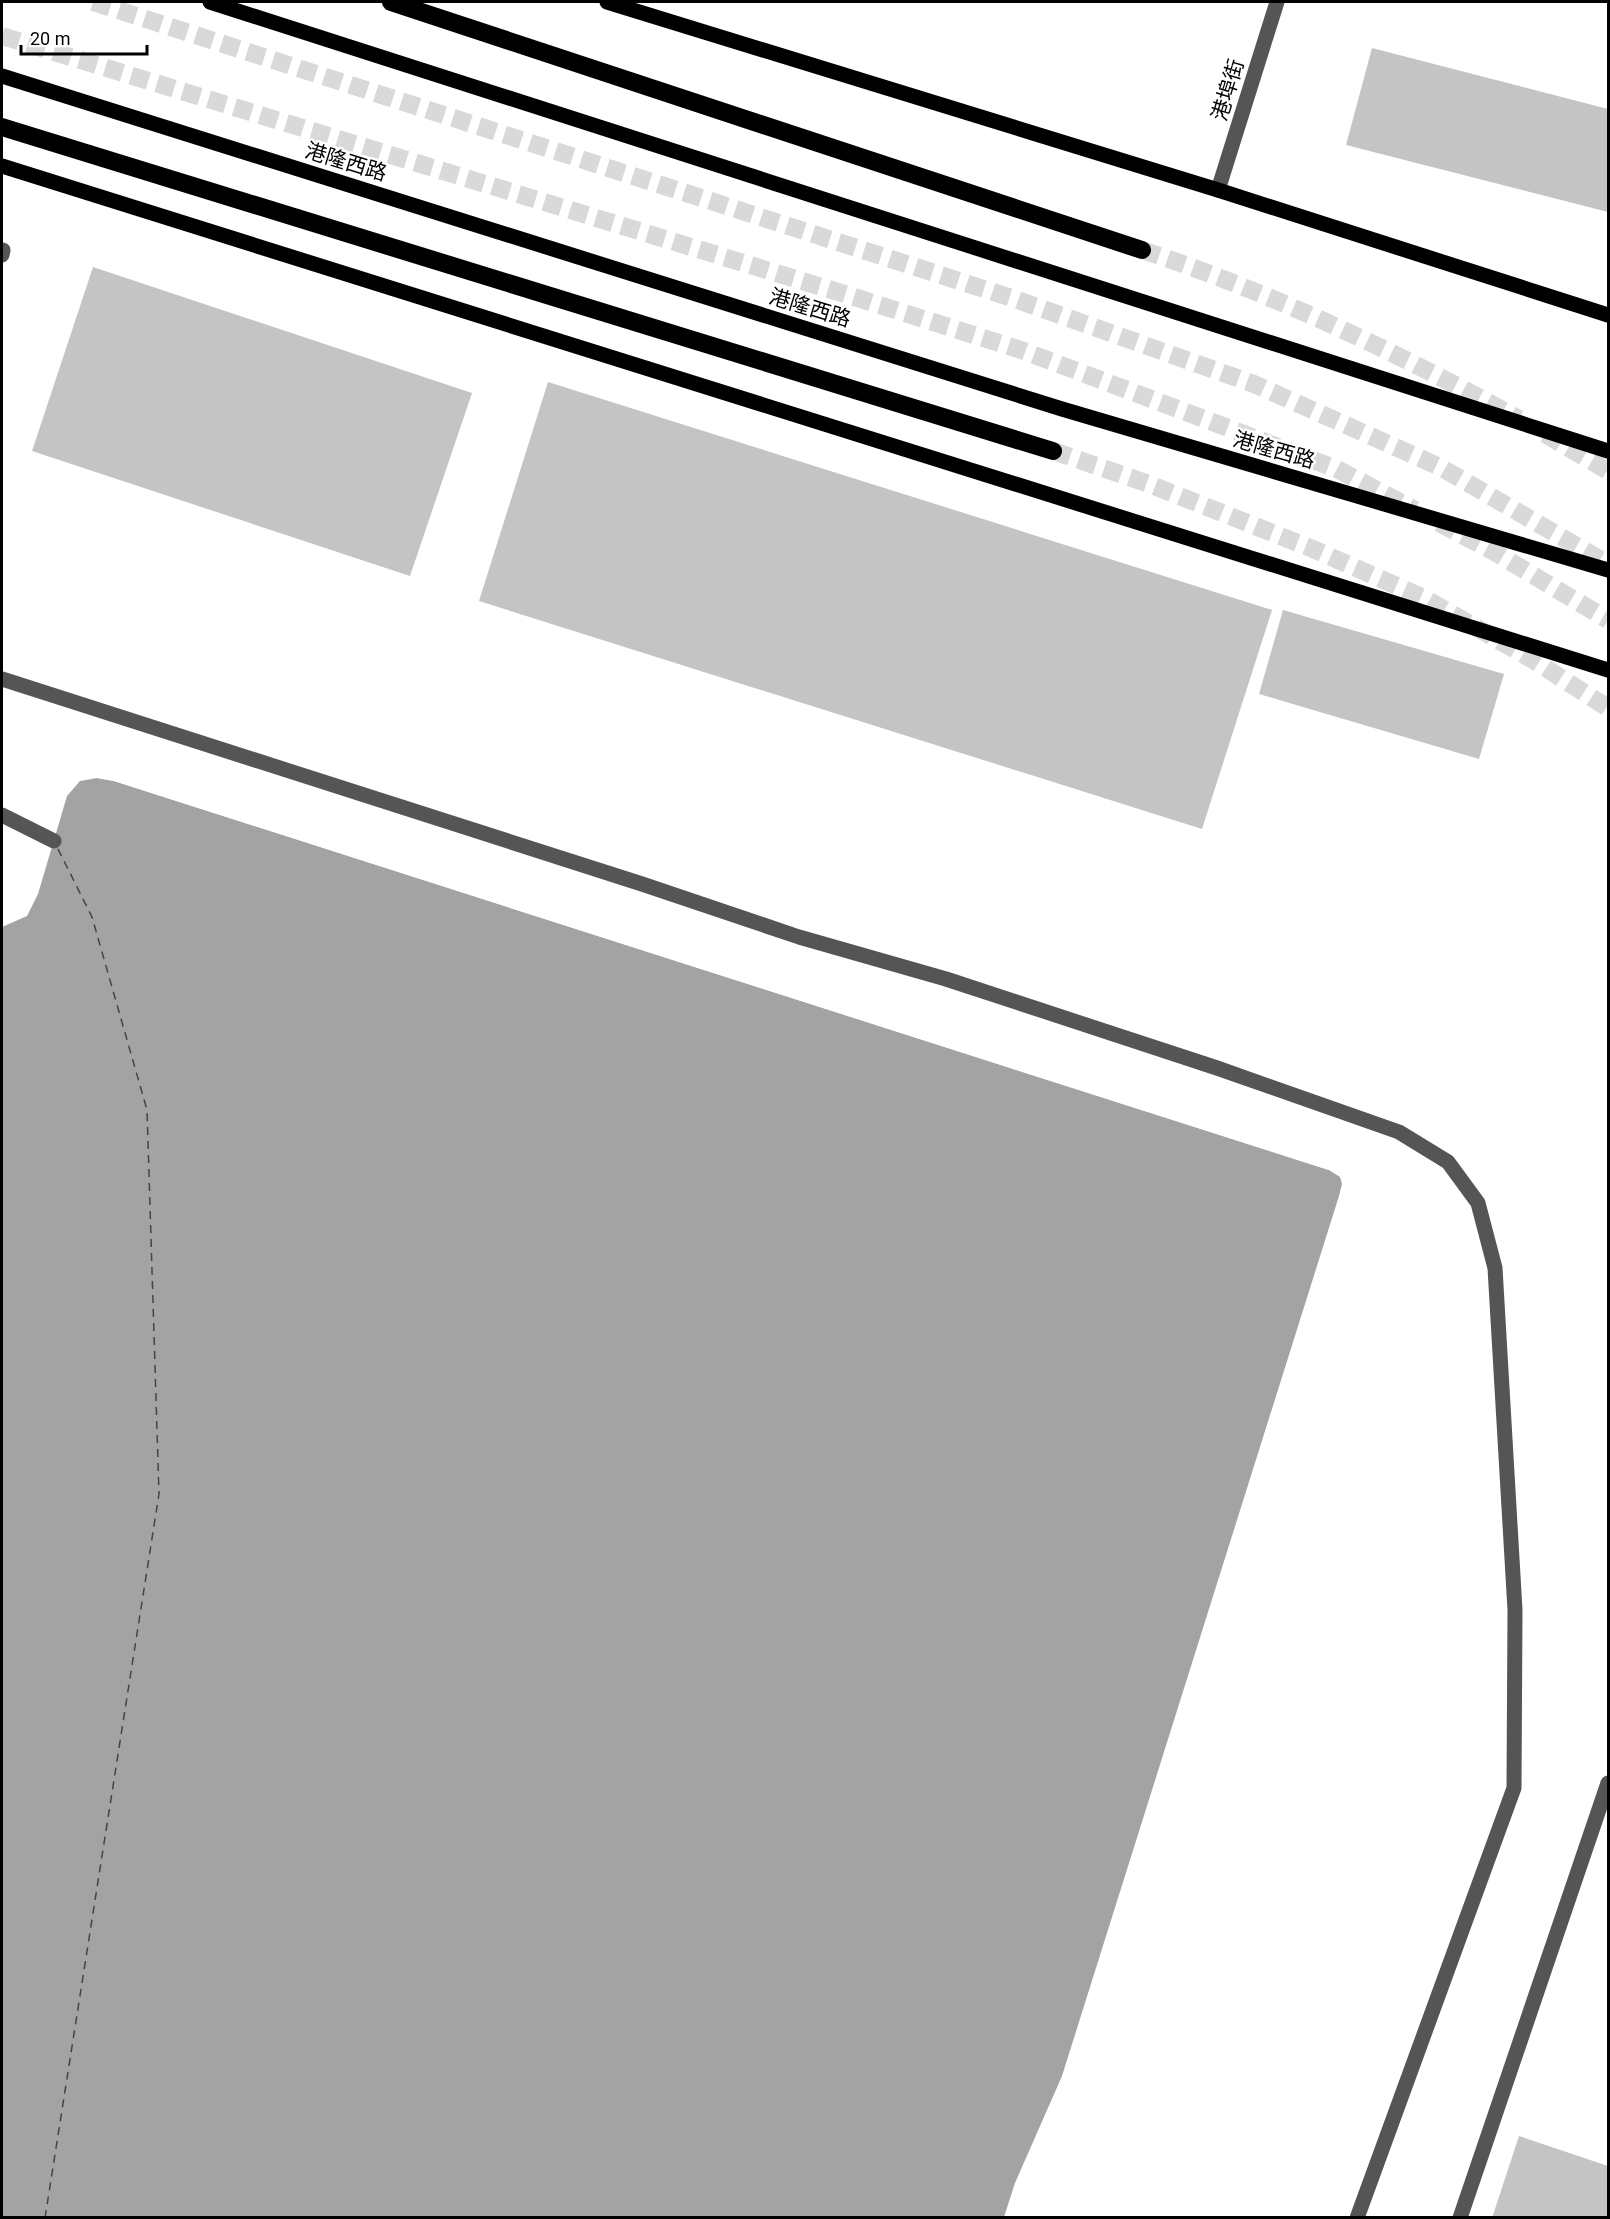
<svg xmlns="http://www.w3.org/2000/svg" width="1610" height="2219" viewBox="0 0 1610 2219" font-family="Roboto,'Noto Sans SC',sans-serif">
  <rect width="100%" height="100%" fill="#fff"/>
  <path fill="#a3a3a3" d="M 97,778 L 114,781 L 1329,1170 L 1340,1177 L 1342,1184 L 1339,1196 L 1062,2076 L 1015,2183 L 1004,2217 L 2,2217 L 2,927 L 27,916 L 38,894 L 67,796 L 80,781 Z"/>
  <path fill="#fff" d="M 98,775 L 115,778 L 1330,1167 L 1329,1170 L 1313,1165 L 114,781 L 97,778 Z"/>
  <g fill="none" stroke-linecap="round" stroke-linejoin="round">
    <path stroke="#444" stroke-width="1.5" stroke-dasharray="8 6" stroke-linecap="butt" d="M 45,2218 L 159,1494 L 147,1110 L 92,917 L 57,847"/>
  </g>
  <path fill="#c4c4c4" d="M 1372,48 L 1608,109 L 1608,212 L 1346,145 Z
    M 93,267 L 472,393 L 410,576 L 32,451 Z
    M 548,382 L 1272,610 L 1202,829 L 479,601 Z
    M 1283,610 L 1504,674 L 1479,759 L 1259,694 Z
    M 1519,2136 L 1608,2166 L 1608,2218 L 1492,2218 Z"/>
  <g fill="none" stroke-linecap="round" stroke-linejoin="round">
    <path stroke="#d9d9d9" stroke-width="18" stroke-dasharray="18 9" stroke-linecap="butt" d="M 93,2 L 1015,299 L 1254,384 L 1440,467 L 1608,564
      M 2,36 L 848,295 L 1021,350 L 1337,469 L 1415,510
      M 1142,250 C 1273,293 1398,353 1519,419
      M 1545,434 L 1608,471
      M 1053,451 L 1149,484 L 1313,549 L 1424,598 L 1533,660 L 1608,708
      M 1439,523 L 1491,550 L 1608,620"/>
    <path stroke="#555" stroke-width="15" d="M 1218,190 L 1277,2
      M 2,255 L 3,250
      M 2,679 L 642,884 L 799,937 L 946,979 L 1217,1068 L 1399,1132 L 1448,1162 L 1478,1203 L 1495,1268 L 1515,1610 L 1514,1788 L 1357,2218
      M 2,815 L 54,841
      M 1460,2218 L 1608,1783"/>
    <path stroke="#000" stroke-width="15" d="M 210,2 L 1608,451
      M 607,2 L 1218,190 L 1608,315
      M 2,76 L 1062,409 L 1608,570
      M 2,166 L 1608,670"/>
    <path stroke="#000" stroke-width="18" d="M 391,2 L 1142,250
      M 2,127 L 1053,451"/>
  </g>
  <g text-anchor="middle" dominant-baseline="central" stroke-width="5" stroke-linejoin="round" paint-order="stroke">
    <g font-size="21" fill="#000" stroke="#fff">
      <text transform="translate(1228 90) rotate(-73)">港埠街</text>
      <text transform="translate(346 162) rotate(17)">港隆西路</text>
      <text transform="translate(810 308) rotate(17)">港隆西路</text>
      <text transform="translate(1274 450) rotate(16)">港隆西路</text>
    </g>
  </g>
  <rect width="1610" height="2219" fill="none" stroke="#000000" stroke-width="6"/>
  <path d="M21 45v9h126v-9" fill="none" stroke="#000000" stroke-width="3"/>
  <text x="30" y="45" font-size="18" fill="#000000" stroke="#ffffff" stroke-width="4.5" paint-order="stroke">20 m</text>
</svg>
